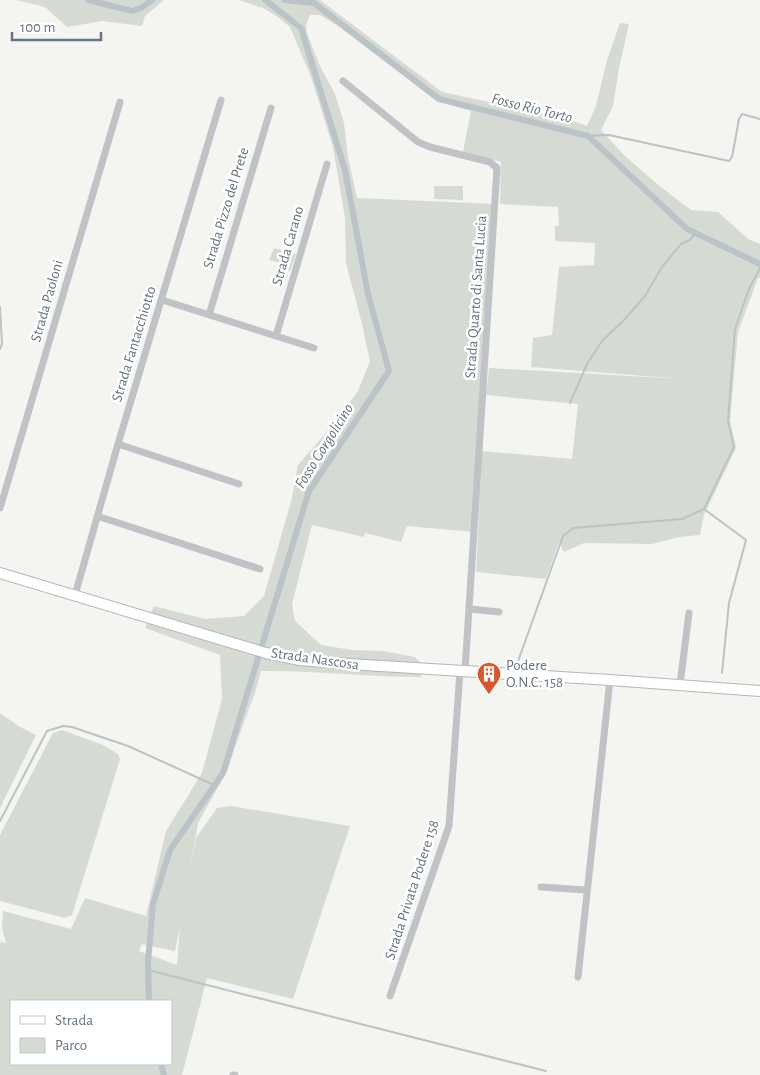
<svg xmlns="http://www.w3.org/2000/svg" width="760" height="1075" viewBox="0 0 760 1075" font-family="'Alegreya Sans',sans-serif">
  <rect width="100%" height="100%" fill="#f4f4f1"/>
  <path fill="#d5dbd2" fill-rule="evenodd" d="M 16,0 L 164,0 L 145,16 L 142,26 L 102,21 L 67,27 L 45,7 Z
    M 239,0 L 320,0 L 442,92 L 568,119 L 587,126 L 596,106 L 607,60 L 620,23 L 629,24 L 619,68 L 613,106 L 601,130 L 622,153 L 658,185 L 691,210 L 718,212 L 748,239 L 760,244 L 760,278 L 758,278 L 738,332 L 730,421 L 736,448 L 704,515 L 700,535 L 679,537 L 652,544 L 584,543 L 564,552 L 559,542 L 546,579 L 476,572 L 482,451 L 572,459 L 578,404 L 486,395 L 489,368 L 683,379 L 531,367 L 533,338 L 552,335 L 559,267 L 594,265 L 595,243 L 555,241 L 555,226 L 559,226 L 558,207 L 500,204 L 501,162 L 463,152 L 471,111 L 437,101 L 338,26 L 320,15 L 310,15 L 306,25 L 307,33 L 319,64 L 335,94 L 344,123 L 348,157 L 357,198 L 495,204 L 474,532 L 407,526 L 401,542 L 365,533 L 364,537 L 312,525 L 292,604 L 295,621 L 321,645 L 352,650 L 383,651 L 415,657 L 423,665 L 421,677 C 367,677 314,670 261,671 L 255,693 L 240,733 L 227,771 L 198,823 L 189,875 L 196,838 L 217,808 L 231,806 L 350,826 L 293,999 L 207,978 L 182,1075 L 0,1075 L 0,942 L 6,943 L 2,928 L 3,911 L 71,929 L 85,898 L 146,916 L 166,831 L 202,773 L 222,699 L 220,655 L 145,628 L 154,606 L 205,619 L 244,616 L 264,596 L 292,498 L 298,465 L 332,426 L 358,391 L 370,361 L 361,320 L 346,263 L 345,218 L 333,147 L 311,77 L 290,27 L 278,17 L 263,8 ZM 180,927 L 177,965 L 139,951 L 142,944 L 175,951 ZM 11,1001 L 171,1001 L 171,1064 L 11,1064 Z
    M 434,186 L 463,186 L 463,200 L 434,199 Z
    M 274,248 L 296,254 L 290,271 L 283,269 L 283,260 L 282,263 L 269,260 Z
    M 0,713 L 20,727 L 36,735 L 0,808 Z
    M 62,730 L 103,745 L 118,754 L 120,759 L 72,915 L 65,918 L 0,901 L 0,835 L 53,733 Z"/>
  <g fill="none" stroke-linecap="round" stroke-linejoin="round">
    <path stroke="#b9c3c8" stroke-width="2" d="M 588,136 L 609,135 L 729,161 L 732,157 L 739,119 L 742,114 L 760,119
      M 0,307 L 2,344 L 0,349
      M 570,403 L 587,364 L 602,341 L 625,319 L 645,296 L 662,267 L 681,244 L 690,240 L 695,233
      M 517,664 L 563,536 L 573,528 L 682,519 L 704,509
      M 722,673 L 729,603 L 746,540 L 704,509 L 734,447 L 728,421 L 735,329 L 749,289 L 760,268
      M 0,821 L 47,731 L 63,726 L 72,727 L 128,746 L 214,785
      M 148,970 L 546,1071"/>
    <path stroke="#b9c3c8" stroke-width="6" d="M 88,0 L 132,11 L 141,8 L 152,0
      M 285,0 L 314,3 L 439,99 L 588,136 L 687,229 L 760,264
      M 149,1001 L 148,962 L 153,904 L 170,850 L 223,773 L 309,491 L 389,371 L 368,294 L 345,170 L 301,28 L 265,0
      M 161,1064 L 164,1075"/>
    <defs>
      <path id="secondary" d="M 0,573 L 266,653 L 300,660 L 349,664 L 610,680 L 760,691"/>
    </defs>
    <use href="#secondary" stroke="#b2b7ba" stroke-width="12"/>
    <path stroke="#bfc3c6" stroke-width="7" d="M 343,81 L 418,142 L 430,147 L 490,162 L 497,168 L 465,671
      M 162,300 L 314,348
      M 209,315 L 271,108
      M 276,336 L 327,164
      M 118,444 L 239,484
      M 0,508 L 120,102
      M 97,516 L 260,569
      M 75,595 L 118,444 L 221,100
      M 470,609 L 499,612
      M 680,685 L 689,613
      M 541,887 L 586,890
      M 578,977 L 610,680
      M 390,996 L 449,826 L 460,671
      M 233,1075 L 235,1075"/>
    <use href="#secondary" stroke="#fff" stroke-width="10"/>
  </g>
  <defs>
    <symbol id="building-pin" viewBox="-11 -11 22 30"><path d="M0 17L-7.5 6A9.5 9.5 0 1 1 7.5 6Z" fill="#db562a" stroke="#fff"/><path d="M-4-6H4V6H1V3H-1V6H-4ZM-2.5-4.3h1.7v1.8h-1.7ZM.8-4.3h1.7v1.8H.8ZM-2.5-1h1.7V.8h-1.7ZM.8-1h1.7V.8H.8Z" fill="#fff"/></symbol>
  </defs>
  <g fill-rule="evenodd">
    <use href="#building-pin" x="475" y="660" width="28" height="38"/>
  </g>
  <g text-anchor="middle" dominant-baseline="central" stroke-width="5" stroke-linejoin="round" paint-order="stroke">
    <g font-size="15" fill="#657480" stroke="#fff">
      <text transform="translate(226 208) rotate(-73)">Strada Pizzo del Prete</text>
      <text transform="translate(288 246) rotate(-74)">Strada Carano</text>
      <text transform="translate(476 297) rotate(-86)">Strada Quarto di Santa Lucia</text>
      <text transform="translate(47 301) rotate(-74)">Strada Paoloni</text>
      <text transform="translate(134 344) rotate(-73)">Strada Fantacchiotto</text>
      <text transform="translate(315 659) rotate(8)">Strada Nascosa</text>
      <text transform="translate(412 890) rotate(-72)">Strada Privata Podere 158</text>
    </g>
    <g font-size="15" fill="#657480" stroke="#fff" text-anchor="start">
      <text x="506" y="665">Podere<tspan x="506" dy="17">O.N.C. 158</tspan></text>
    </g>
    <g font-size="16" font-style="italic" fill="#60757e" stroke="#fff">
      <text transform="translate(532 108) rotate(14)">Fosso Rio Torto</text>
      <text transform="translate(324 446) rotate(-58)">Fosso Gorgolicino</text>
    </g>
  </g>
  <rect x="10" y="1000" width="162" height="65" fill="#ffffff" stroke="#c1c7cc"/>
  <rect x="20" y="1016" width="25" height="8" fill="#ffffff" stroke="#c1c7cc"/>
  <text x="55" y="1025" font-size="15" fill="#657480">Strada</text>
  <rect x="20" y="1038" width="25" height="15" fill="#d5dbd2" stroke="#c1c7cc"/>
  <text x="55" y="1050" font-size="15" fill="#657480">Parco</text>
  <path d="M12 32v8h89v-8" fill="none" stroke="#657480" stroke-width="2.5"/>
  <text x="20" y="32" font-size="15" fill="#657480" stroke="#ffffff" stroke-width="4" paint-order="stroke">100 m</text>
</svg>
